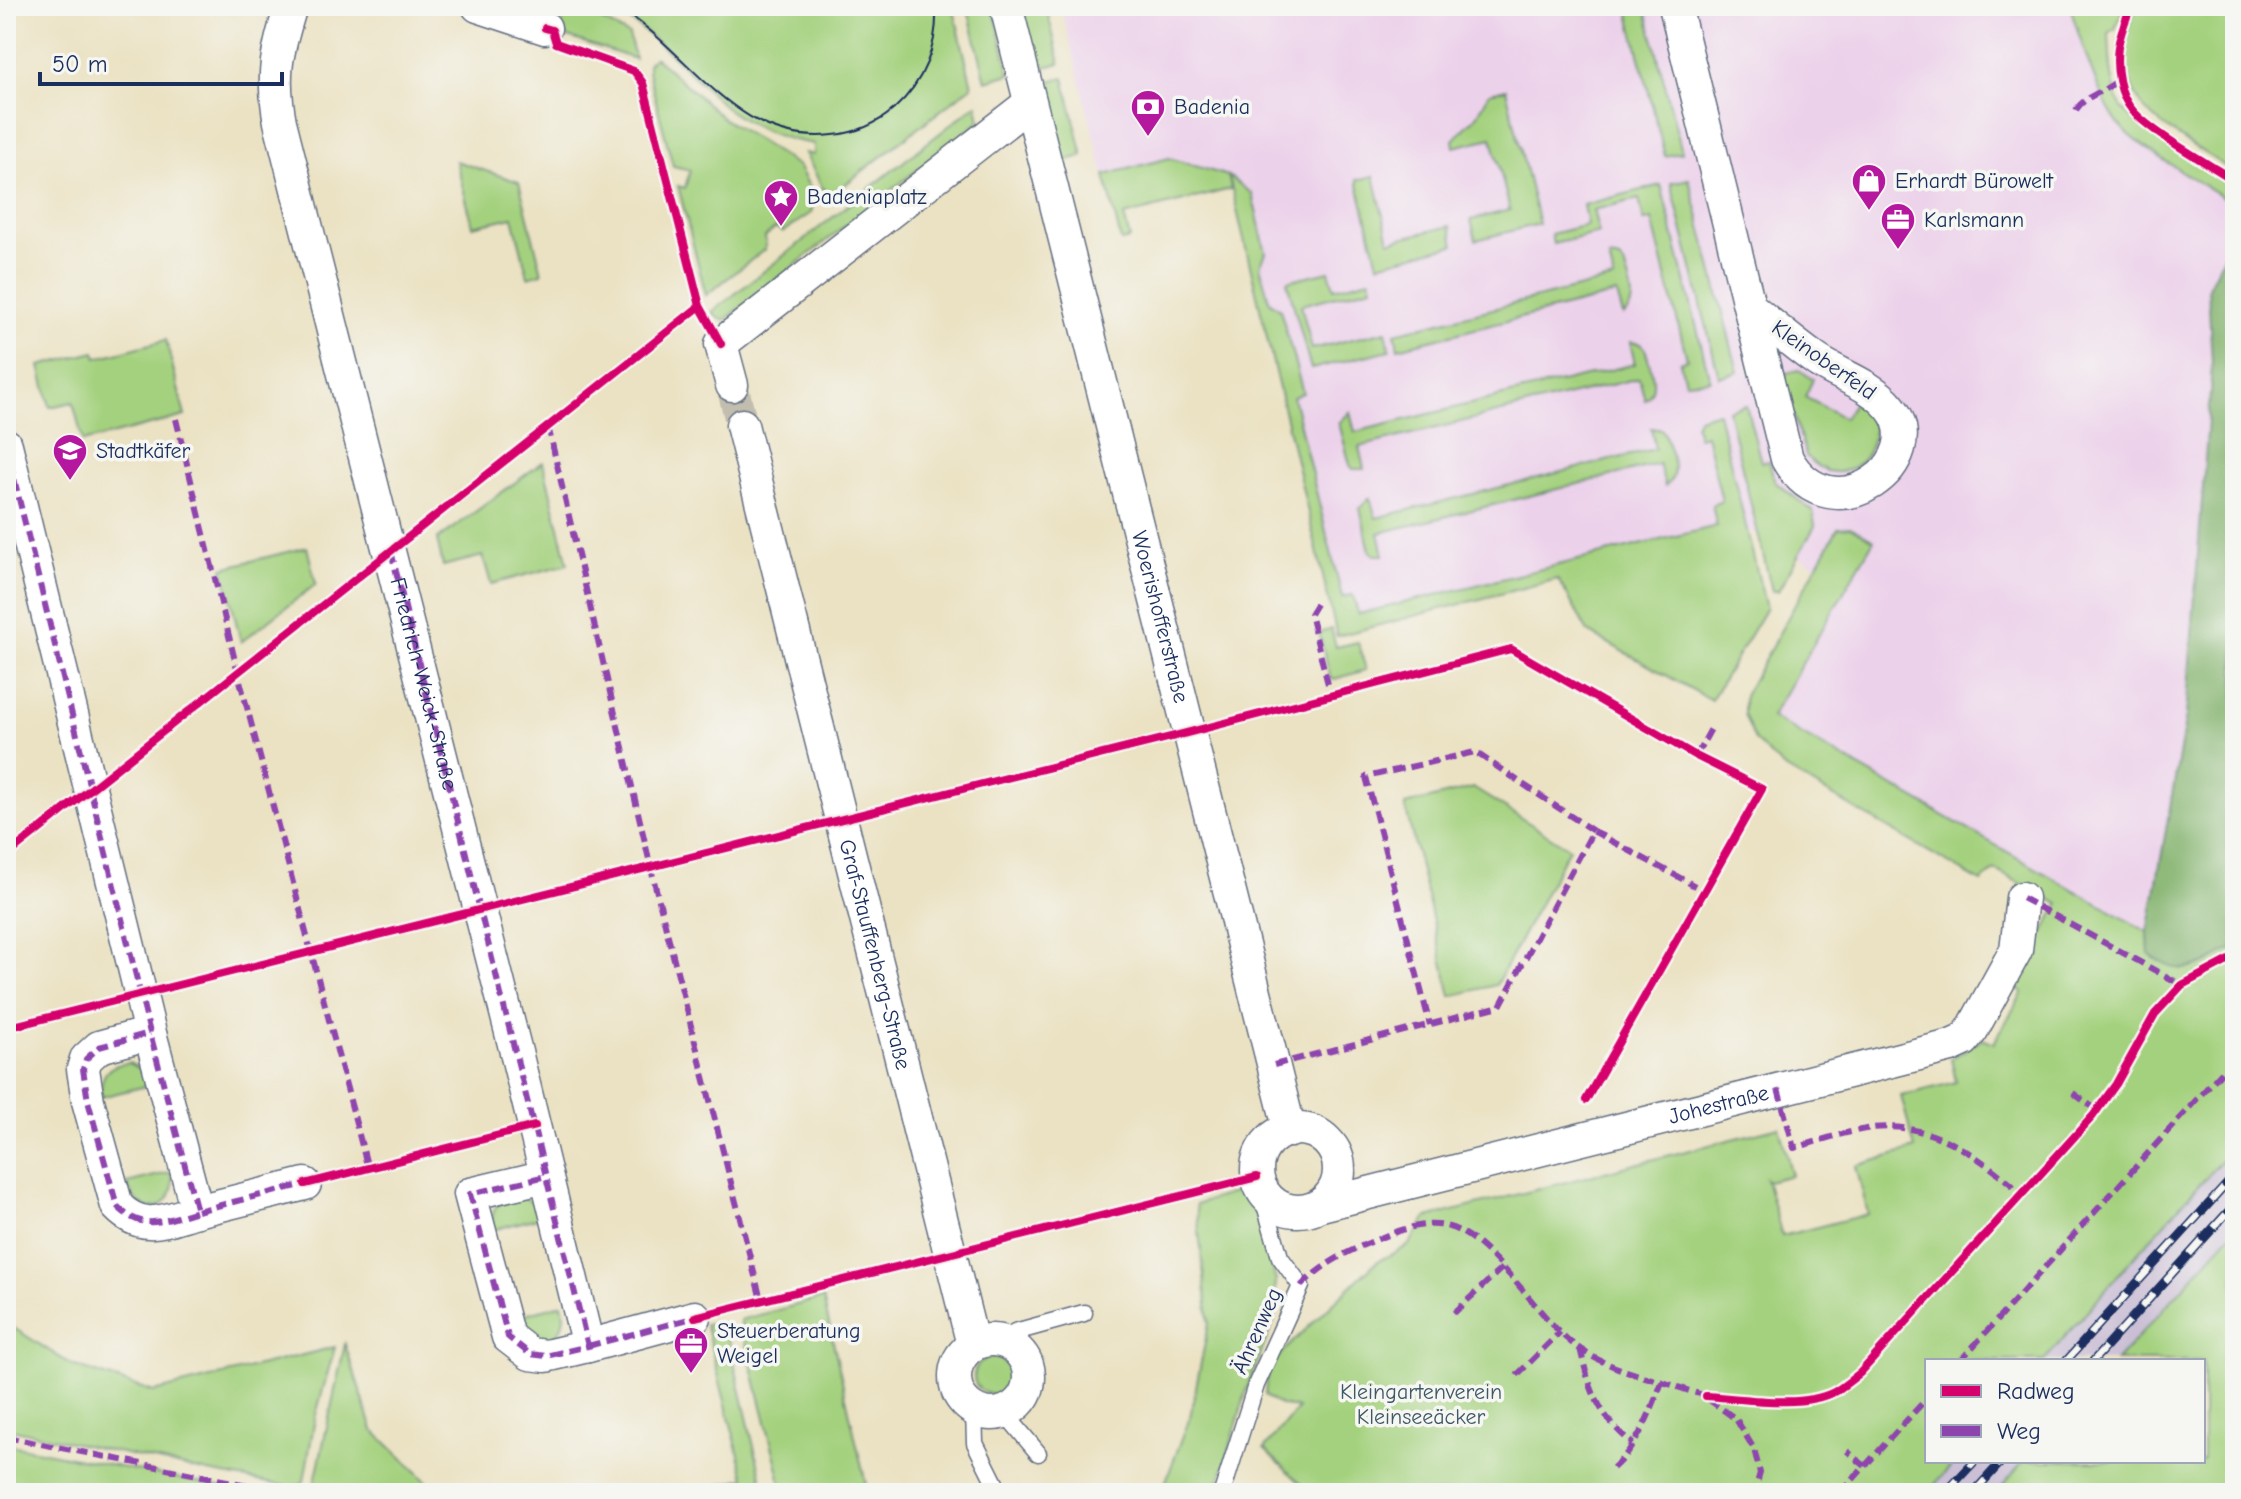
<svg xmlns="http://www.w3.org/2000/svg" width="2241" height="1499" viewBox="0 0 2241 1499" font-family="'Comic Neue',sans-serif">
  <rect width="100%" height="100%" fill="#f6f6f2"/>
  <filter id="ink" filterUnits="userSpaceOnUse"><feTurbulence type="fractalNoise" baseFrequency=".0125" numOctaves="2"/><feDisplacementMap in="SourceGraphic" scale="16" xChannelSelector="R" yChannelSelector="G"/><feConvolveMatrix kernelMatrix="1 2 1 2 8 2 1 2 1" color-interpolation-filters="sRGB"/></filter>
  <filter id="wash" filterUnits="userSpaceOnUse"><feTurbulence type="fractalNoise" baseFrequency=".006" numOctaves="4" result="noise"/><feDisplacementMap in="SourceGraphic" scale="32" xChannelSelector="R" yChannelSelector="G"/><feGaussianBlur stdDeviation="1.8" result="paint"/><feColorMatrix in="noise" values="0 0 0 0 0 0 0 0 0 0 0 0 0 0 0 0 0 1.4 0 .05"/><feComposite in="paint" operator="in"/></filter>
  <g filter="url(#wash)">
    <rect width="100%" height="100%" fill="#ebe2c3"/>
    <path fill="#ecd1ea" d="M 1061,6 L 2069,6 L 2084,52 L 2108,109 L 2120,128 L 2235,207 L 2235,233 L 2208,300 L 2211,366 L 2186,717 L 2148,932 L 1771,717 L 1849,583 L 1748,530 L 1336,636 L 1229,176 L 1169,158 L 1104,175 Z"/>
    <path fill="#cbbfd5" d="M 2235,1145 L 2235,1230 L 2116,1361 L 2044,1361 L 2131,1260 Z
      M 1956,1461 L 2024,1461 L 1996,1493 L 1927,1493 Z"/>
    <path fill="#a4d17e" stroke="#60806e" stroke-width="2" d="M 566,6 L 579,8 L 629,35 L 635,59 L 568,37 C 559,28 562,17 566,6 Z
      M 607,6 L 953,6 L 972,86 L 834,193 L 823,189 L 805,153 L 814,155 L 814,144 C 780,139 755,129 727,109 C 689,72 653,32 607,6 Z
      M 967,6 L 993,6 L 1010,74 L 986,81 Z
      M 1022,6 L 1046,6 L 1060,63 L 1045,67 L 1036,61 Z
      M 1627,6 L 1645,6 L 1682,152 L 1665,156 Z
      M 2070,6 L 2124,6 L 2115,29 L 2109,33 C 2110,57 2110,83 2121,106 C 2128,121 2216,176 2235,189 L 2235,205 C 2201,182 2153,157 2123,129 C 2102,109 2079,36 2070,6 Z
      M 2137,6 L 2235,6 L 2235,173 C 2212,157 2159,127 2143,107 C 2131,91 2121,61 2125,41 C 2127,29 2133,17 2137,6 Z
      M 653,58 L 656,58 L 724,119 L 798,166 L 815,197 L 811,213 L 783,232 L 776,228 L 765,237 L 766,246 L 764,250 L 706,295 L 678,186 L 685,188 L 690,170 L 673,166 L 648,71 L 648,64 Z
      M 1064,78 L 1083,156 L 1060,162 L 1043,92 L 1049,81 Z
      M 1506,89 L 1539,224 L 1476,240 L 1471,220 L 1510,210 L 1492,138 L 1454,147 L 1453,140 L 1478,115 L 1489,93 Z
      M 977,104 L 980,121 L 725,320 L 718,318 L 712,312 Z
      M 1169,158 L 1228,176 L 1231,189 L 1124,216 L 1130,239 L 1121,241 L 1105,175 Z
      M 456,161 L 519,182 L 542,273 L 528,277 L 513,217 L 473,226 Z
      M 1229,176 L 1252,194 L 1266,253 L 1260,266 L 1269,301 L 1280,309 L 1303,393 L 1293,397 L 1342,597 L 1353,595 L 1358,614 L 1717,526 L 1712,505 L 1722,501 L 1706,435 L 1698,437 L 1695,425 L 1698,418 L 1718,412 L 1766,608 L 1711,700 L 1588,632 L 1558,579 L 1337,636 Z
      M 1374,176 L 1389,241 L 1450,226 L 1454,245 L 1378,264 L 1357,180 Z
      M 1689,179 L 1738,372 L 1719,377 L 1671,183 Z
      M 1661,185 L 1710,380 L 1685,382 L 1680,362 L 1687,359 L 1652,220 L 1644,221 L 1639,199 L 1593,210 L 1599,233 L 1553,244 L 1551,234 L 1587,225 L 1583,205 Z
      M 1609,258 L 1620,260 L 1624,264 C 1628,281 1640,304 1623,316 L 1617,294 L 1398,348 L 1395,333 L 1614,279 Z
      M 1329,271 L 1334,288 L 1370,279 L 1372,287 L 1301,305 L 1312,349 L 1386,331 L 1390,350 L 1311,369 L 1287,281 Z
      M 166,340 L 185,416 L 83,442 L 73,402 L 50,407 L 40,366 L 95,352 L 97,358 Z
      M 1630,342 L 1641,344 L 1645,348 C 1649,365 1661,388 1645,400 L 1639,378 L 1359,447 L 1364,469 L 1353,469 L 1350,465 L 1339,423 L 1350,412 L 1355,432 L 1635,364 Z
      M 1799,370 L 1813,379 L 1805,397 L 1844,418 L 1855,401 L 1868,407 C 1890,450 1842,498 1806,456 L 1784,383 L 1786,373 Z
      M 1746,405 L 1761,462 L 1769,461 L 1775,482 L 1813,511 L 1815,526 L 1778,591 L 1772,591 L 1728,410 Z
      M 1651,428 L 1662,430 L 1665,435 C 1670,452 1682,474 1665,486 L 1659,464 L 1379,533 L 1384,555 L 1374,555 L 1370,551 L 1360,508 L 1370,498 L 1376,518 L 1655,449 Z
      M 543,462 L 568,564 L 491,584 L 483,556 L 443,566 L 437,540 Z
      M 1850,527 L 1874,540 L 1771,717 L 2148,932 L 2149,954 L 2234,935 L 2235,930 L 2235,1082 L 2226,1095 L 2235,1099 L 2235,1145 L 2131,1260 L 2044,1361 L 1927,1361 L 1927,1461 L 1956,1461 L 1927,1493 L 1311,1493 L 1264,1449 L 1298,1408 C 1284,1406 1276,1406 1265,1395 L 1267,1374 L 1276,1358 L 1376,1262 L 1408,1246 L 1426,1218 L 1779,1127 L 1792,1175 L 1768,1181 L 1766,1179 L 1782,1236 L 1868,1214 L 1856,1166 L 1915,1149 L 1901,1096 L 1956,1082 L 1951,1059 L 1983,1038 L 1994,1043 L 2023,992 L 2014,987 L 2059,904 L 1995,870 L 1981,882 L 1783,767 L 1755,741 L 1744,714 L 1744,696 L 1838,528 Z
      M 307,547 L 316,584 L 241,642 L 223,568 Z
      M 1331,629 L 1336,647 L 1358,642 L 1366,670 L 1331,680 L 1319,633 Z
      M 1473,788 L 1569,848 L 1496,985 L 1451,996 L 1405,805 Z
      M 129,1063 L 146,1072 L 150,1085 L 101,1097 C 100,1076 106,1064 129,1063 Z
      M 171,1172 C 182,1206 140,1226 127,1183 Z
      M 1250,1188 L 1276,1281 L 1274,1321 L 1248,1386 L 1221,1477 L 1214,1493 L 1158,1493 L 1164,1486 L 1190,1417 L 1209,1323 L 1196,1204 Z
      M 520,1195 L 537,1205 L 541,1217 L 492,1230 C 491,1203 497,1204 520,1195 Z
      M 2235,1230 L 2235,1493 L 1996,1493 L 2024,1461 L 2203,1461 L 2203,1361 L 2116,1361 Z
      M 823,1298 L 868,1493 L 782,1493 L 779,1473 L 740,1320 Z
      M 562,1304 C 573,1339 531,1358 518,1316 Z
      M 714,1322 L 723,1324 L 726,1329 L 765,1493 L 688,1493 L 745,1478 L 705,1324 Z
      M 6,1323 L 72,1365 L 154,1392 L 335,1347 L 315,1418 L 304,1481 L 300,1485 L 292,1487 L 213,1473 L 6,1428 Z
      M 345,1344 L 373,1430 L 439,1493 L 334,1493 L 316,1490 L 314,1486 Z
      M974 1376a18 18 0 1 1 36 0a18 18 0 1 1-36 0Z
      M 6,1444 L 20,1447 L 250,1493 L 6,1493 Z"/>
    <path fill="#83b36d" stroke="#4f7166" stroke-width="2" d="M 2235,233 L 2235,930 L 2233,948 C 2202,966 2181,981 2149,954 L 2148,932 L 2186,716 L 2212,365 L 2208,287 Z"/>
  </g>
  <g filter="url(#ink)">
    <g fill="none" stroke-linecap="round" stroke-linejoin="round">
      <path stroke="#c1beaf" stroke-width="32" stroke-dasharray="32 16" stroke-linecap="butt" d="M 732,385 L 742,425"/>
      <defs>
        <path id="lane" d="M 1003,1342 L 1015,1332 L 1084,1313
          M 974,1409 L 975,1443 L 1000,1493
          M 1004,1412 L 1038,1453
          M 1222,1493 L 1256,1385 L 1301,1286 L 1280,1257 L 1261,1191"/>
        <g id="street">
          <path id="s1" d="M 291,6 C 277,51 271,74 280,122 C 385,529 489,937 588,1346 L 546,1356 L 530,1354 L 508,1337 L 470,1194 L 546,1176"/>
          <path d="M 478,6 L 545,28"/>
          <path id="s2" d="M 1006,6 L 1290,1131"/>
          <path d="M 1675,6 L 1787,459 C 1833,539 1934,459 1890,407 C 1872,385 1841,376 1818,361 C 1795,345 1773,326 1751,308"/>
          <path d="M 732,385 L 721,344 L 1030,103"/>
          <path id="s3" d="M 742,425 L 973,1345"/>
          <path d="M 6,445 L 150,1033 L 197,1211 C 165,1220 143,1233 117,1206 L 88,1101 L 83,1069 L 86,1059 L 99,1047 L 150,1033"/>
          <circle cx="1298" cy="1170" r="41"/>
          <path id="s4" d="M 1321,1205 L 1951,1046 L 1964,1040 L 1972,1030 L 2016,950 L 2022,898"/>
          <path d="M 197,1211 L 305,1184"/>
          <circle cx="992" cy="1377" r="37"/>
          <path d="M 588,1346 L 695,1317"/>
        </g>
      </defs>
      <use href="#lane" stroke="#646e81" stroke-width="19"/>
      <use href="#street" stroke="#646e81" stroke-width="35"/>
      <use href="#lane" stroke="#fff" stroke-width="16"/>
      <use href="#street" stroke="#fff" stroke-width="32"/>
      <path stroke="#1b2f5e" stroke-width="2" d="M 616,6 C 691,50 735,147 833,135 C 855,133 877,124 894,109 C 924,82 938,46 936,6"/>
      <defs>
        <path id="rail" d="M 2066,1361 L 2235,1175
          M 2093,1361 L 2235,1204
          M 1945,1493 L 1975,1461
          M 1973,1493 L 2002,1461"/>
      </defs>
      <use href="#rail" stroke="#1b2f5e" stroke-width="9"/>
      <use href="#rail" stroke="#f6f6f2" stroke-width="6" stroke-dasharray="18" stroke-linecap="butt"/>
      <path stroke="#8e44ad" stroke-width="6" stroke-dasharray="12 6" stroke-linecap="butt" d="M 2076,110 C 2085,95 2106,92 2119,79
        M 176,419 L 238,673 L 368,1169
        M 548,426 L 654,881 L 761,1300
        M 10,462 L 150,1033 L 197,1211 C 165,1220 143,1233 117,1206 L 88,1101 L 83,1069 L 86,1059 L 99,1047 L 150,1033
        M 391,551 L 588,1346 L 546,1356 L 530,1354 L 508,1337 L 470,1194 L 546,1176
        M 1316,604 L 1310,614 L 1331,696
        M 1696,756 L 1713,725
        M 1593,831 L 1695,886
        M 2022,898 L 2182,985
        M 1274,1065 L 1500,1006 L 1593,831 L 1475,752 L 1366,777 L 1430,1025
        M 1778,1089 L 1794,1148 C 1819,1141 1847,1131 1873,1128 C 1932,1121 1981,1157 2022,1194
        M 2073,1093 L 2097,1110
        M 197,1211 L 309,1183
        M 1301,1286 C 1324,1263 1348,1251 1378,1239 C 1398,1230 1427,1220 1449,1227 C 1489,1238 1535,1311 1567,1339 C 1596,1364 1631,1373 1666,1383 C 1682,1388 1697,1395 1713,1396
        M 1454,1313 L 1503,1267
        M 588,1346 L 700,1316
        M 1580,1348 C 1590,1391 1598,1415 1633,1444
        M 1960,1361 L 2235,1057
        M 1517,1375 L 1560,1332
        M 1708,1399 L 1736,1419 L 1754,1449 L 1760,1473 L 1754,1493
        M 6,1437 L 288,1493
        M 1865,1466 L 1927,1398
        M 1613,1468 C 1638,1446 1650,1413 1662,1382
        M 1841,1493 L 1865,1466 L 1847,1451"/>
      <defs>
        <path id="cycleway" d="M 2131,6 C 2126,19 2120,33 2118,47 C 2115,68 2119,95 2133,111 C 2152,133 2209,164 2235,181
          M 545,28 L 552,30 L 556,43 L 634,71 L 643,83 L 700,306 L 721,344
          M 6,856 L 700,306
          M 6,1028 L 1171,737 L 1511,649 L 1696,756 L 1762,789 L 1586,1100
          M 305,1184 L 535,1126
          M 695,1317 L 1257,1177
          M 1706,1396 C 1743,1398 1800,1409 1834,1392 C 1843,1387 1852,1379 1860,1373 L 2093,1116 L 2116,1084 L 2155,1014 L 2182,985 L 2235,957"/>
      </defs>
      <use href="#cycleway" stroke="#f6f6f2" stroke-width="13"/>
      <use href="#cycleway" stroke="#d6006c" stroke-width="8"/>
    </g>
  </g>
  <defs>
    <symbol id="bank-pin" viewBox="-11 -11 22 30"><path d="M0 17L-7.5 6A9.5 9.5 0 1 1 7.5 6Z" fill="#b5179e" stroke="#f6f6f2"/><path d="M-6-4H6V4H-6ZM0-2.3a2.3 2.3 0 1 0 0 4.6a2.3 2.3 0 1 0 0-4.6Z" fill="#fff"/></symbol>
    <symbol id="shop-pin" viewBox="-11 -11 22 30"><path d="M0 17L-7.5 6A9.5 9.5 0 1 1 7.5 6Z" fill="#b5179e" stroke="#f6f6f2"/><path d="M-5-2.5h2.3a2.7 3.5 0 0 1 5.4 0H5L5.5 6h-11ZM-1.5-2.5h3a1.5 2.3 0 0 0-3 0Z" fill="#fff"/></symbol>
    <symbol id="sight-pin" viewBox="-11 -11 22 30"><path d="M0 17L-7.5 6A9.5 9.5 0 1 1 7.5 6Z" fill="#b5179e" stroke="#f6f6f2"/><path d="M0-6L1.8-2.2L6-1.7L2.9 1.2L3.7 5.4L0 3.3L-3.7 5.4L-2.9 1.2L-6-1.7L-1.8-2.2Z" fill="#fff"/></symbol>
    <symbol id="office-pin" viewBox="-11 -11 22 30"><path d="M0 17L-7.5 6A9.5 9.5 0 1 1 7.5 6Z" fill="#b5179e" stroke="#f6f6f2"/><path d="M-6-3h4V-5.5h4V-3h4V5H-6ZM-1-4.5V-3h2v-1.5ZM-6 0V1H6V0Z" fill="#fff"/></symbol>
    <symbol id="school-pin" viewBox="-11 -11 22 30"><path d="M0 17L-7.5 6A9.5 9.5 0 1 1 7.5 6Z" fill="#b5179e" stroke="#f6f6f2"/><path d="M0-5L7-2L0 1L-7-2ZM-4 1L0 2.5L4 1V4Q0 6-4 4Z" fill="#fff"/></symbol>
  </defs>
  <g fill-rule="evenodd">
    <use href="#bank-pin" x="1128" y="87" width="40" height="54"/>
    <use href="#shop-pin" x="1849" y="161" width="40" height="54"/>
    <use href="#sight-pin" x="761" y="177" width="40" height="54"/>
    <use href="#office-pin" x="1878" y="200" width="40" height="54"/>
    <use href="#school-pin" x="50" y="431" width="40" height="54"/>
    <use href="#office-pin" x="671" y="1324" width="40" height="54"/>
  </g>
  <g text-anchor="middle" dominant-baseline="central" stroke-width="7" stroke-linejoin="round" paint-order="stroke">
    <g font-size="22" fill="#1b2f5e" stroke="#f6f6f2" text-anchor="start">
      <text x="1174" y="107">Badenia</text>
      <text x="1895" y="181">Erhardt Bürowelt</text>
      <text x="807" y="197">Badeniaplatz</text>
      <text x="1924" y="220">Karlsmann</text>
      <text x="96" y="451">Stadtkäfer</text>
      <text x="717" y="1331">Steuerberatung<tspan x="717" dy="25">Weigel</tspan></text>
    </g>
    <g font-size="22" fill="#1b2f5e" stroke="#f6f6f2">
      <text transform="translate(1824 360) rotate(35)">Kleinoberfeld</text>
      <text stroke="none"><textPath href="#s2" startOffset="630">Woerishofferstraße</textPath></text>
      <text stroke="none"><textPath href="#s1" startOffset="698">Friedrich-Weick-Straße</textPath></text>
      <text stroke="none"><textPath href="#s3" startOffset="546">Graf-Stauffenberg-Straße</textPath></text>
      <text stroke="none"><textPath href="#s4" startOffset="410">Johestraße</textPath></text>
      <text transform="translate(1257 1331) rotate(-66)">Ährenweg</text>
    </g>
    <g font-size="22" fill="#3d5866" stroke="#f6f6f2">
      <text x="1421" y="1392">Kleingartenverein<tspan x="1421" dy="25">Kleinseeäcker</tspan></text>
    </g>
  </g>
  <rect width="2241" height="1499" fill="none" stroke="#f6f6f2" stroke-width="32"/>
  <rect x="1925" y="1359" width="280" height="104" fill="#f6f6f2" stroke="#9ea6b7" stroke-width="2"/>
  <rect x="1941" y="1385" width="40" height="12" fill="#d6006c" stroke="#9ea6b7" stroke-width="2"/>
  <text x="1997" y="1399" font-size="24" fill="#1b2f5e">Radweg</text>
  <rect x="1941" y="1425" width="40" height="12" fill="#8e44ad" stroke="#9ea6b7" stroke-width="2"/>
  <text x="1997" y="1439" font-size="24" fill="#1b2f5e">Weg</text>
  <path d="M40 72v12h242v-12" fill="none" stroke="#1b2f5e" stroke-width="4"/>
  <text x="52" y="72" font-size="24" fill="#1b2f5e" stroke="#f6f6f2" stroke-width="6" paint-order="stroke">50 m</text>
</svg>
